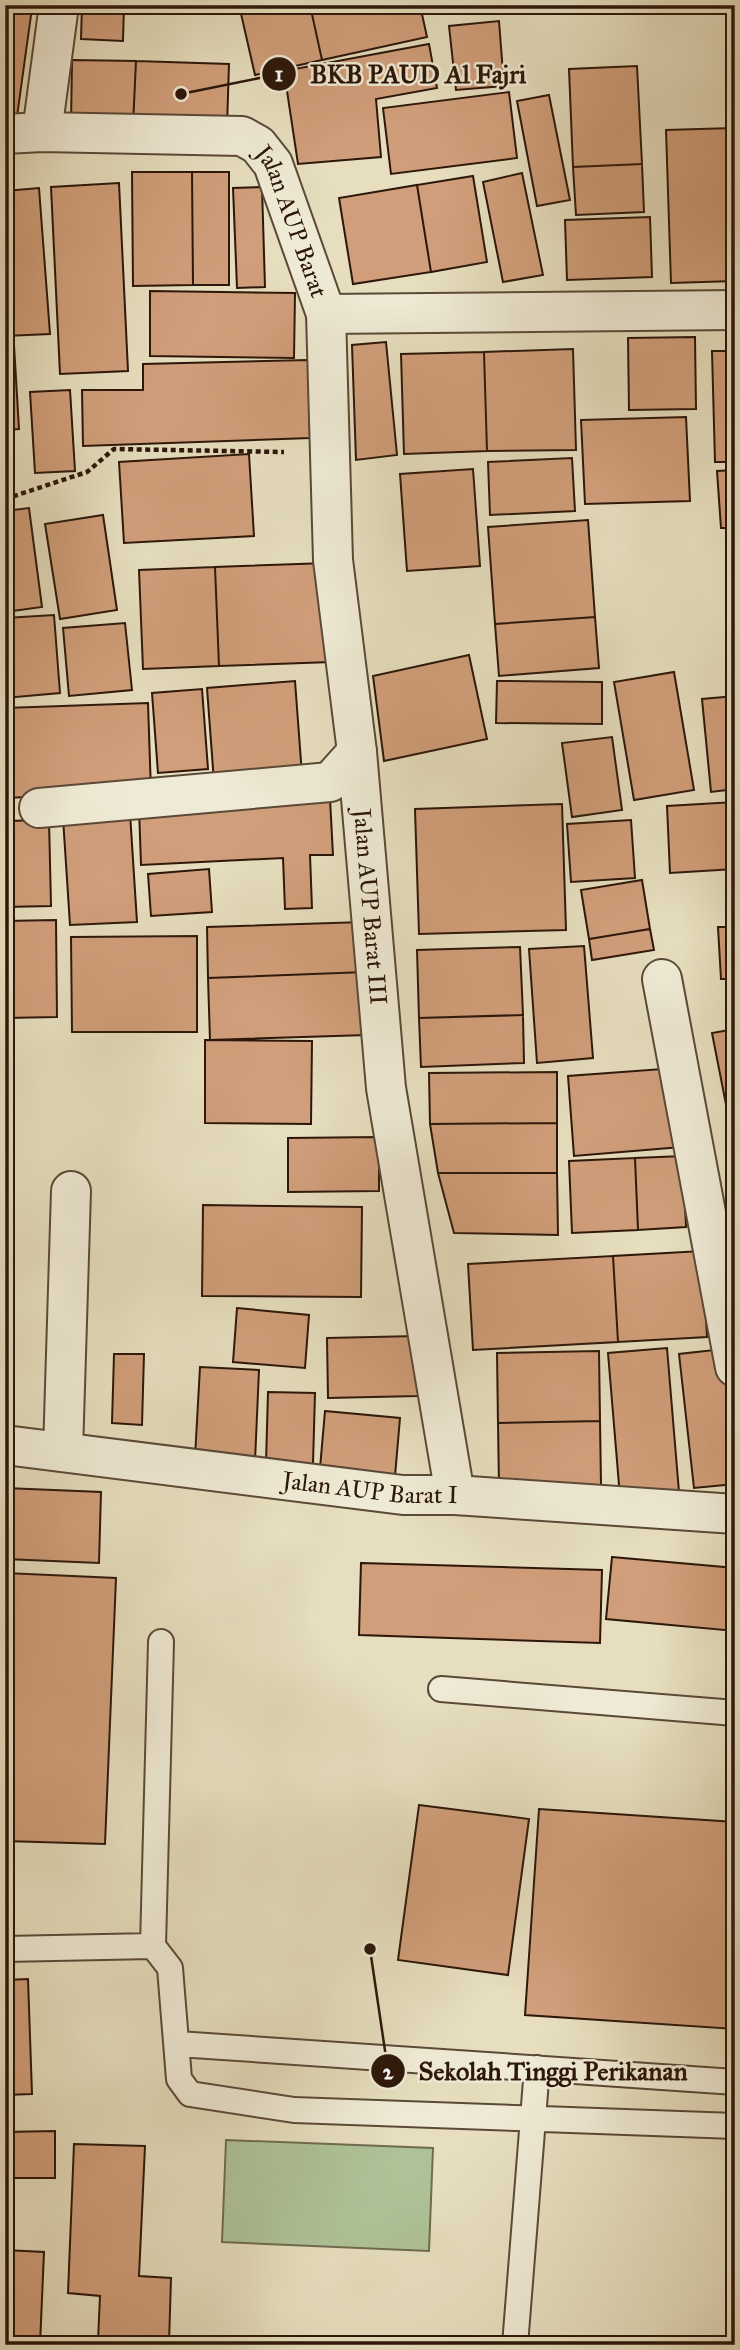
<svg xmlns="http://www.w3.org/2000/svg" width="740" height="2350" viewBox="0 0 740 2350" font-family="'IM FELL Great Primer',serif">
  <rect width="100%" height="100%" fill="#e6debe"/>
  <filter id="stains"><feTurbulence type="fractalNoise" baseFrequency=".00286" numOctaves="4"/><feColorMatrix values="0 0 0 0 .2 0 0 0 0 .09 0 0 0 0 .02 0 0 0 .5 -.17"/></filter>
  <radialGradient id="worn" r=".72"><stop offset=".6" stop-color="#630" stop-opacity="0"/><stop offset="1" stop-color="#630" stop-opacity=".3"/></radialGradient>
  <path fill="#aec297" stroke="#6e6c50" stroke-width="2" d="M 226,2140 L 433,2148 L 429,2251 L 222,2242 Z"/>
  <path fill="#d09e7a" stroke="#2d170a" stroke-width="2" d="M 5,5 L 32,8 L 15,131 L 5,130 Z
    M 82,5 L 124,5 L 123,41 L 81,39 Z
    M 239,5 L 310,5 L 322,60 L 255,75 Z
    M 310,5 L 420,5 L 427,37 L 322,60 Z
    M 444,5 L 504,5 L 444,8 Z
    M 499,21 L 504,86 L 456,90 L 449,26 Z
    M 429,44 L 437,88 L 376,99 L 381,157 L 298,164 L 284,71 Z
    M 72,60 L 136,61 L 133,125 L 71,123 Z
    M 136,61 L 229,64 L 227,127 L 133,125 Z
    M 637,66 L 642,164 L 573,167 L 569,69 Z
    M 509,92 L 517,158 L 391,174 L 383,108 Z
    M 549,95 L 570,200 L 537,206 L 517,101 Z
    M 733,128 L 735,281 L 671,283 L 666,130 Z
    M 642,164 L 644,212 L 576,215 L 573,167 Z
    M 132,172 L 192,172 L 193,285 L 133,286 Z
    M 192,172 L 229,172 L 229,285 L 193,285 Z
    M 522,173 L 543,275 L 503,282 L 483,182 Z
    M 473,176 L 487,262 L 431,272 L 417,185 Z
    M 119,183 L 128,371 L 60,374 L 51,187 Z
    M 417,185 L 431,272 L 353,284 L 339,198 Z
    M 262,187 L 265,287 L 237,288 L 233,188 Z
    M 39,188 L 50,334 L 5,336 L 5,191 Z
    M 650,217 L 652,277 L 567,280 L 565,220 Z
    M 150,291 L 295,293 L 294,358 L 150,356 Z
    M 695,337 L 696,409 L 629,410 L 628,338 Z
    M 386,342 L 397,455 L 356,460 L 352,345 Z
    M 5,345 L 14,345 L 19,429 L 5,430 Z
    M 573,349 L 576,450 L 487,451 L 484,352 Z
    M 712,351 L 735,351 L 735,462 L 715,462 Z
    M 484,352 L 487,451 L 404,454 L 401,354 Z
    M 308,360 L 310,438 L 83,446 L 82,390 L 143,390 L 143,364 Z
    M 70,390 L 75,471 L 35,473 L 30,392 Z
    M 686,417 L 690,501 L 585,504 L 581,420 Z
    M 249,454 L 254,536 L 124,543 L 119,462 Z
    M 572,458 L 575,511 L 490,515 L 488,462 Z
    M 473,469 L 480,566 L 407,571 L 400,474 Z
    M 735,470 L 735,528 L 721,528 L 717,471 Z
    M 29,508 L 42,607 L 5,612 L 5,511 Z
    M 103,515 L 117,610 L 60,619 L 45,524 Z
    M 588,520 L 595,617 L 495,624 L 488,527 Z
    M 327,563 L 331,662 L 219,666 L 215,567 Z
    M 215,567 L 219,666 L 143,669 L 139,570 Z
    M 54,615 L 60,693 L 5,698 L 5,618 Z
    M 595,617 L 599,668 L 499,676 L 495,624 Z
    M 125,623 L 132,690 L 69,696 L 63,628 Z
    M 469,655 L 487,739 L 384,761 L 373,676 Z
    M 674,672 L 694,790 L 634,800 L 614,682 Z
    M 295,681 L 302,775 L 214,782 L 207,688 Z
    M 497,681 L 602,682 L 602,724 L 496,723 Z
    M 202,689 L 208,769 L 158,773 L 152,693 Z
    M 735,696 L 735,789 L 711,792 L 702,699 Z
    M 148,703 L 151,792 L 5,798 L 5,708 Z
    M 612,737 L 622,810 L 572,817 L 562,743 Z
    M 330,799 L 333,855 L 310,855 L 312,908 L 285,909 L 283,858 L 141,865 L 139,808 Z
    M 735,802 L 735,869 L 670,873 L 667,806 Z
    M 562,804 L 566,930 L 419,934 L 415,809 Z
    M 130,813 L 137,922 L 70,925 L 63,818 Z
    M 49,820 L 51,906 L 5,907 L 5,821 Z
    M 631,820 L 635,878 L 571,882 L 567,824 Z
    M 209,869 L 212,912 L 151,916 L 148,874 Z
    M 642,880 L 650,929 L 589,939 L 581,890 Z
    M 56,920 L 57,1017 L 5,1018 L 5,921 Z
    M 363,922 L 365,972 L 208,978 L 207,927 Z
    M 718,927 L 735,927 L 735,979 L 721,979 Z
    M 650,929 L 654,950 L 592,960 L 589,939 Z
    M 197,936 L 197,1032 L 72,1032 L 71,937 Z
    M 584,946 L 593,1058 L 537,1063 L 529,949 Z
    M 520,947 L 523,1015 L 419,1018 L 417,950 Z
    M 365,972 L 367,1035 L 210,1040 L 208,978 Z
    M 523,1015 L 524,1063 L 421,1067 L 419,1018 Z
    M 735,1029 L 735,1129 L 731,1130 L 712,1033 Z
    M 205,1040 L 312,1041 L 311,1124 L 205,1123 Z
    M 676,1068 L 681,1147 L 574,1156 L 568,1076 Z
    M 557,1072 L 557,1123 L 430,1124 L 429,1073 Z
    M 557,1123 L 557,1173 L 438,1173 L 430,1124 Z
    M 379,1137 L 379,1191 L 288,1192 L 288,1138 Z
    M 683,1156 L 686,1227 L 638,1230 L 635,1158 Z
    M 635,1158 L 638,1230 L 572,1233 L 569,1161 Z
    M 438,1173 L 557,1173 L 558,1235 L 454,1233 Z
    M 203,1205 L 362,1207 L 361,1297 L 202,1296 Z
    M 702,1251 L 707,1337 L 618,1342 L 613,1256 Z
    M 613,1256 L 618,1342 L 473,1350 L 468,1264 Z
    M 237,1308 L 309,1315 L 305,1368 L 233,1362 Z
    M 417,1336 L 418,1396 L 328,1398 L 327,1338 Z
    M 667,1348 L 679,1492 L 620,1497 L 608,1353 Z
    M 723,1349 L 735,1446 L 735,1484 L 694,1488 L 679,1354 Z
    M 599,1351 L 600,1421 L 498,1423 L 497,1353 Z
    M 114,1354 L 144,1354 L 142,1425 L 112,1423 Z
    M 200,1367 L 259,1370 L 255,1461 L 195,1457 Z
    M 268,1392 L 315,1393 L 313,1464 L 266,1463 Z
    M 325,1411 L 400,1418 L 395,1476 L 320,1468 Z
    M 600,1421 L 601,1485 L 499,1487 L 498,1423 Z
    M 5,1488 L 101,1492 L 99,1563 L 5,1559 Z
    M 612,1557 L 735,1568 L 735,1631 L 606,1619 Z
    M 361,1563 L 602,1570 L 600,1643 L 359,1635 Z
    M 5,1573 L 116,1578 L 105,1844 L 5,1841 Z
    M 419,1805 L 529,1819 L 508,1975 L 398,1960 Z
    M 539,1809 L 735,1822 L 735,2029 L 525,2015 Z
    M 28,1979 L 32,2094 L 5,2095 L 5,1980 Z
    M 55,2131 L 55,2178 L 5,2178 L 5,2132 Z
    M 74,2144 L 145,2146 L 139,2276 L 171,2278 L 169,2344 L 98,2341 L 100,2296 L 68,2293 Z
    M 5,2250 L 44,2252 L 40,2345 L 5,2345 Z"/>
  <g fill="none" stroke-linecap="round" stroke-linejoin="round">
    <defs>
      <path id="service" d="M 441,1689 L 735,1713
        M 153,1946 L 161,1642
        M 5,1949 L 153,1946 L 170,1968 L 179,2079 L 190,2094 L 294,2110 L 735,2126
        M 178,2044 L 735,2082
        M 515,2345 L 537,2068"/>
      <g id="minor">
        <path d="M 42,132 L 59,5"/>
        <path id="s1" d="M 326,314 L 333,560 L 357,752 L 386,1088 L 455,1495"/>
        <path d="M 39,808 L 330,782 L 357,752"/>
        <path d="M 662,979 L 735,1367"/>
        <path id="s2" d="M 5,1445 L 403,1495 L 455,1495 L 735,1514"/>
        <path d="M 63,1452 L 71,1191"/>
      </g>
      <g id="tertiary">
        <path id="s3" d="M 5,134 L 42,132 L 242,136 L 258,145 L 273,164 L 326,314 L 735,310"/>
      </g>
    </defs>
    <use href="#service" stroke="#5b4937" stroke-width="28"/>
    <use href="#minor" stroke="#5b4937" stroke-width="42"/>
    <use href="#tertiary" stroke="#5b4937" stroke-width="42"/>
    <path stroke="#2d170a" stroke-width="4.5" stroke-dasharray="5 3.5" stroke-linecap="butt" d="M 5,499 L 87,472 L 114,449 L 284,452"/>
    <use href="#service" stroke="#efead5" stroke-width="24"/>
    <use href="#minor" stroke="#efead5" stroke-width="38"/>
    <use href="#tertiary" stroke="#efead5" stroke-width="38"/>
  </g>
  <g text-anchor="middle" dominant-baseline="central" stroke-width="5" stroke-linejoin="round" paint-order="stroke">
    <g font-size="24" fill="#2d170a" stroke="#efead5">
      <text stroke="none"><textPath href="#s3" startOffset="340">Jalan AUP Barat</textPath></text>
      <text stroke="none"><textPath href="#s1" startOffset="595">Jalan AUP Barat III</textPath></text>
      <text stroke="none"><textPath href="#s2" startOffset="368">Jalan AUP Barat I</textPath></text>
    </g>
  </g>
  <path fill="none" stroke="#2d170a" stroke-width="2.5" d="M181 94L279 74M370 1949L388 2071"/>
  <g fill="#2d170a" stroke="#efead5" stroke-width="2.5">
    <circle cx="181" cy="94" r="7"/>
    <circle cx="370" cy="1949" r="7"/>
    <circle cx="279" cy="74" r="18"/>
    <circle cx="388" cy="2071" r="18"/>
  </g>
  <g font-size="21" text-anchor="middle" font-weight="bold" fill="#fff">
    <text x="279" y="81">1</text>
    <text x="388" y="2079">2</text>
  </g>
  <g font-size="26" text-anchor="middle" font-weight="bold" fill="#2d170a" stroke="#efead5" stroke-width="5" stroke-linejoin="round" paint-order="stroke">
    <text x="418" y="83">BKB PAUD Al Fajri</text>
    <text x="553" y="2080">Sekolah Tinggi Perikanan</text>
  </g>
  <rect width="740" height="2350" fill="none" stroke="#e6debe" stroke-width="28"/>
  <rect x="7" y="7" width="726" height="2336" fill="none" stroke="#2d170a" stroke-width="3.5"/>
  <rect x="14" y="14" width="712" height="2322" fill="none" stroke="#2d170a" stroke-width="2"/>
  <rect width="100%" height="100%" filter="url(#stains)"/>
  <rect width="100%" height="100%" fill="url(#worn)"/>
</svg>
